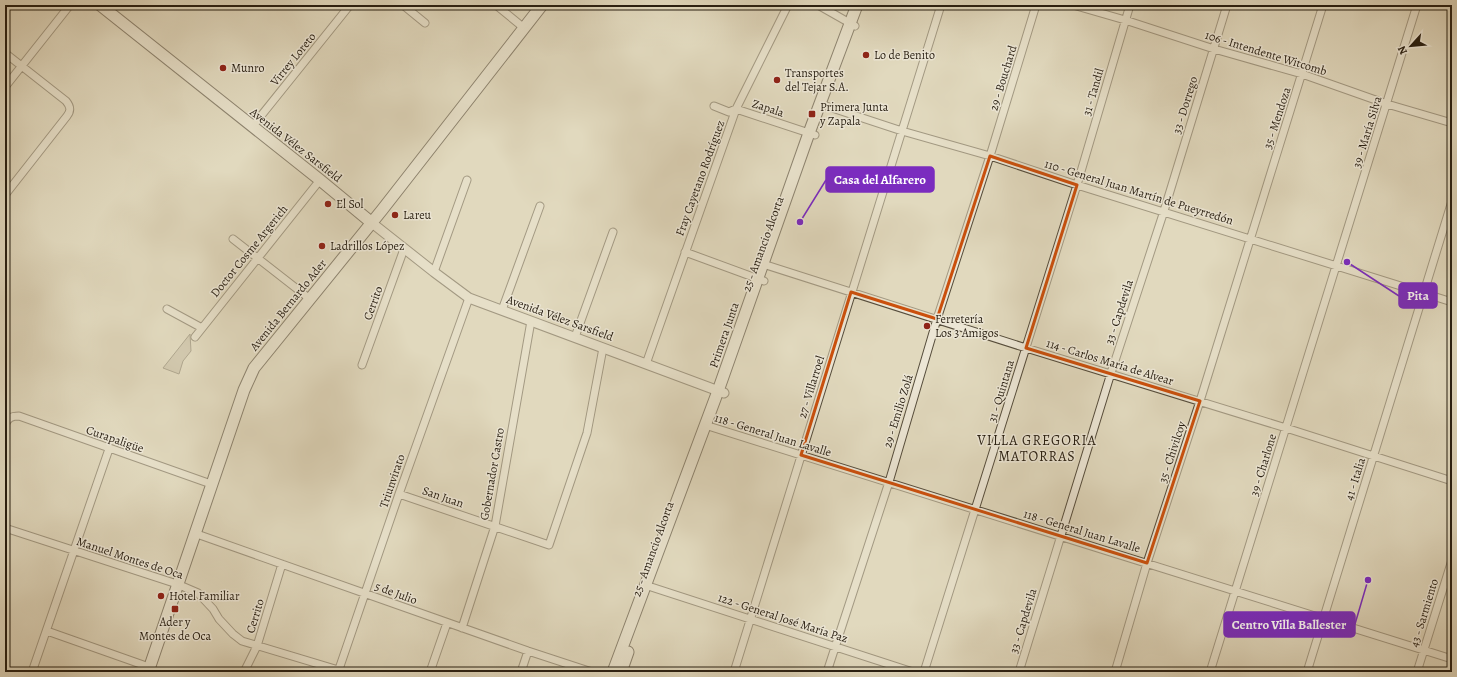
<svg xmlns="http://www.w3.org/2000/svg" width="1457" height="677" viewBox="0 0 1457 677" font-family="Alegreya,serif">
  <rect width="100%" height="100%" fill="#e1d9be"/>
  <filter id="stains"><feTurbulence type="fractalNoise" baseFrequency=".005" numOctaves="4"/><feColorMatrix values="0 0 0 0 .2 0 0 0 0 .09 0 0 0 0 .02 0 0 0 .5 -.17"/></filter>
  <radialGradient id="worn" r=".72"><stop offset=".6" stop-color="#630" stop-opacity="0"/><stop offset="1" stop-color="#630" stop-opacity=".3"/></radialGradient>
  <path fill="#c1b9a1" stroke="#746c59" d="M 190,334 L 191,351 L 183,361 L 179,374 L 163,368 Z"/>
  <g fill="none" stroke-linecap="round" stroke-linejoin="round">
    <defs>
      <path id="minor" d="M 403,5 L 425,23
        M 496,5 L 524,28
        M 818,5 L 855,26
        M 1073,5 L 1125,20 L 1214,49 L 1302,74 L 1387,104 L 1452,123
        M 5,53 L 66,101 C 71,107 71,111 67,116 L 5,195
        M 5,87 L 70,5
        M 821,103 L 826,106 L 902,131 L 990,156 L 1077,185 L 1452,302
        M 714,106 L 729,112 L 736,109 L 815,135
        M 252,127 L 350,5
        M 233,239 L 310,299
        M 685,252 L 764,281
        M 763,264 L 1026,348 L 1286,428 L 1452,481
        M 434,272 L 467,180
        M 167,309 L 202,328
        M 502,310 L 540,206
        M 195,337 L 320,180
        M 575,337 L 613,232
        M 646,364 L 736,109 L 788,5
        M 362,365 L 404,249
        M 5,425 C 8,418 11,416 19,416 L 211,484
        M 705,425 L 1452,659
        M 399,494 L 549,545 L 587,433 L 603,348
        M 5,528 L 177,584 L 198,593 L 213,609 L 219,619 L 233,634 L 242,641 L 345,672
        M 194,533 L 528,651 L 592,672
        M 645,585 L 913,672
        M 462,628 L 495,526 L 531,321
        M 47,631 L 149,667
        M 32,672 L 109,449
        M 244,672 L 257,646 L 282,564
        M 338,672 L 399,494 L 469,298
        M 430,672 L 447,623
        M 521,672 L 528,651
        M 734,672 L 941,5
        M 827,672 L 889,482 L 937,319 L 990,156 L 1036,5
        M 924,672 L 1077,185 L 1130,5
        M 1019,672 L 1111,373 L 1164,211 L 1227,5
        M 1115,672 L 1147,563 L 1200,401 L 1323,5
        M 1210,672 L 1417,5
        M 1307,672 L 1452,201
        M 1417,672 L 1452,560"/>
      <path id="tertiary" d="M 372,223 L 434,272 L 469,298 L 724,393"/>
      <path id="secondary" d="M 100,5 L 320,180 L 372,223
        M 148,672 L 244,390 L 254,368 L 382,210 L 542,5
        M 613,672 L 718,391 L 809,133 L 857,5
        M 621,672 L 628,652"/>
    </defs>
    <use href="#minor" stroke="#564d3c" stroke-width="9"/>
    <use href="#tertiary" stroke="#564d3c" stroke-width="11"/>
    <use href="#secondary" stroke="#271e11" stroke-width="13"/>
    <use href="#minor" stroke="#ece6d5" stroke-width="7"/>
    <use href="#tertiary" stroke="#ece6d5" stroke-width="9"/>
    <use href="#secondary" stroke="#ece6d5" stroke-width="11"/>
  </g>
  <path d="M0 0H1457V677H0ZM 990,156 L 1077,185 L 1026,348 L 1200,401 L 1147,563 L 801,455 L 851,292 L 937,319 Z" fill="#e1d9be" fill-opacity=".55" fill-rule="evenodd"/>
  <path fill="none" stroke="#cb500d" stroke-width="3" stroke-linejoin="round" d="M 990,156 L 1077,185 L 1026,348 L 1200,401 L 1147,563 L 801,455 L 851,292 L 937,319 Z"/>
  <g fill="#8f2418" stroke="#ece6d5" stroke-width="1.5">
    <circle cx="866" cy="55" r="4"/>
    <circle cx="223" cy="68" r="4"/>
    <circle cx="777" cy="80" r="4"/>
    <rect x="808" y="110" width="8" height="8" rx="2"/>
    <circle cx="328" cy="204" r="4"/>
    <circle cx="395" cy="215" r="4"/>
    <circle cx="322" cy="246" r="4"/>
    <circle cx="927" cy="326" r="4"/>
    <circle cx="161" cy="596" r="4"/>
    <rect x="171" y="605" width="8" height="8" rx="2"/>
  </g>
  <g text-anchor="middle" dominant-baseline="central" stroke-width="3" stroke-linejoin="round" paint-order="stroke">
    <g font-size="12" fill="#271e11" stroke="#ece6d5">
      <text transform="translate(1266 53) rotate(17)">106 - Intendente Witcomb</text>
      <text transform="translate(293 59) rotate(-51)">Virrey Loreto</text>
      <text transform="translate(1003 78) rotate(-73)">29 - Bouchard</text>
      <text transform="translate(1093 92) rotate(-74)">31 - Tandil</text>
      <text transform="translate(1185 105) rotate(-73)">33 - Dorrego</text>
      <text transform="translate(768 108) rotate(18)">Zapala</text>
      <text transform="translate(1277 118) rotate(-72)">35 - Mendoza</text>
      <text transform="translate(1367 132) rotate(-73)">39 - María Silva</text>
      <text transform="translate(296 145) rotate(38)">Avenida Vélez Sarsfield</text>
      <text transform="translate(700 178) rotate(-70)">Fray Cayetano Rodríguez</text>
      <text transform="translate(1139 192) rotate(17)">110 - General Juan Martín de Pueyrredón</text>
      <text transform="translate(763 244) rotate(-70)">25 - Amancio Alcorta</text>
      <text transform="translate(249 251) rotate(-51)">Doctor Cosme Argerich</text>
      <text transform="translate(373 303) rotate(-70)">Cerrito</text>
      <text transform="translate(288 305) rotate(-51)">Avenida Bernardo Ader</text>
      <text transform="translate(1119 312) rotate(-72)">33 - Capdevila</text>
      <text transform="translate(560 318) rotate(20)">Avenida Vélez Sarsfield</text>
      <text transform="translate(724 335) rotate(-71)">Primera Junta</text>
      <text transform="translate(1110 362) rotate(17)">114 - Carlos María de Alvear</text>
      <text transform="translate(811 387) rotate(-73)">27 - Villarroel</text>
      <text transform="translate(1001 391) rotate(-73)">31 - Quintana</text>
      <text transform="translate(898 411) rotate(-73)">29 - Emilio Zolá</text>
      <text transform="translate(773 435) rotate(17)">118 - General Juan Lavalle</text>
      <text transform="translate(115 439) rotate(19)">Curapaligüe</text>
      <text transform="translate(1172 452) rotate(-72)">35 - Chivilcoy</text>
      <text transform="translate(1263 465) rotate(-73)">39 - Charlone</text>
      <text transform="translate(492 474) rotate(-80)">Gobernador Castro</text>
      <text transform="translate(1355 479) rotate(-73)">41 - Italia</text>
      <text transform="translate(392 481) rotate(-71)">Triunvirato</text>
      <text transform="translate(443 497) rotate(19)">San Juan</text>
      <text transform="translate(1082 531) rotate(17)">118 - General Juan Lavalle</text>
      <text transform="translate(653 549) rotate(-70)">25 - Amancio Alcorta</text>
      <text transform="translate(130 558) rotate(18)">Manuel Montes de Oca</text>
      <text transform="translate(396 593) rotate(20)">5 de Julio</text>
      <text transform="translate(1424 613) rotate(-73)">43 - Sarmiento</text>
      <text transform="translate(255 616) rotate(-73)">Cerrito</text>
      <text transform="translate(783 618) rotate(18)">122 - General José María Paz</text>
      <text transform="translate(1023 621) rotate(-73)">33 - Capdevila</text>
    </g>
    <g font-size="12" fill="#271e11" stroke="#ece6d5" text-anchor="start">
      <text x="874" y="55">Lo de Benito</text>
      <text x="231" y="68">Munro</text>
      <text x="785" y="73">Transportes<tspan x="785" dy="14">del Tejar S.A.</tspan></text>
      <text x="820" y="107">Primera Junta<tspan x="820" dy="14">y Zapala</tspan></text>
      <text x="336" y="204">El Sol</text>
      <text x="403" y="215">Lareu</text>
      <text x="330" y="246">Ladrillos López</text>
      <text x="935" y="319">Ferretería<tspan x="935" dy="14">Los 3 Amigos</tspan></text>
      <text x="169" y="596">Hotel Familiar</text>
      <text x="175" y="622" text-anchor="middle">Ader y<tspan x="175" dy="14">Montes de Oca</tspan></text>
    </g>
    <g font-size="14" letter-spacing="1" fill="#271e11" stroke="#ece6d5">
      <text x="1037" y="440">VILLA GREGORIA<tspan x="1037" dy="16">MATORRAS</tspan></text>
    </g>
  </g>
  <path fill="none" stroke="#7b2cbf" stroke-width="1.5" d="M800 222L826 180M1347 262L1399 296M1368 580L1355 624"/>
  <g fill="#7b2cbf" stroke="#ece6d5" stroke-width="1.5">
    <circle cx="800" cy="222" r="4"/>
    <circle cx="1347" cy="262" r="4"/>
    <circle cx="1368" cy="580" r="4"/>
  </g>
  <g fill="#7b2cbf" stroke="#7b2cbf" stroke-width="1.5">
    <rect x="826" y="167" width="108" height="25" rx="4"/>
    <rect x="1399" y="283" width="38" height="25" rx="4"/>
    <rect x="1224" y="612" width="131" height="25" rx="4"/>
  </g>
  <g font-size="13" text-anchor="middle" font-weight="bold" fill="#fff">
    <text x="880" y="184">Casa del Alfarero</text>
    <text x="1418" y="300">Pita</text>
    <text x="1289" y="629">Centro Villa Ballester</text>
  </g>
  <rect width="1457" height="677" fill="none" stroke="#e1d9be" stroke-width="20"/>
  <rect x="6" y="6" width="1445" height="665" fill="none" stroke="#271e11" stroke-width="2"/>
  <rect x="10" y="10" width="1437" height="657" fill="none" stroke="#271e11"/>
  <g transform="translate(1411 46) rotate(243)" stroke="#ece6d5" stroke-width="3" paint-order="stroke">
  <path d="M0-3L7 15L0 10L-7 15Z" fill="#271e11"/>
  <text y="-6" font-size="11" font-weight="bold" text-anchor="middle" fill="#271e11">N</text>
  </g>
  <rect width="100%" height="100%" filter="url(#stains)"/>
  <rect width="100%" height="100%" fill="url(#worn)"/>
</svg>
